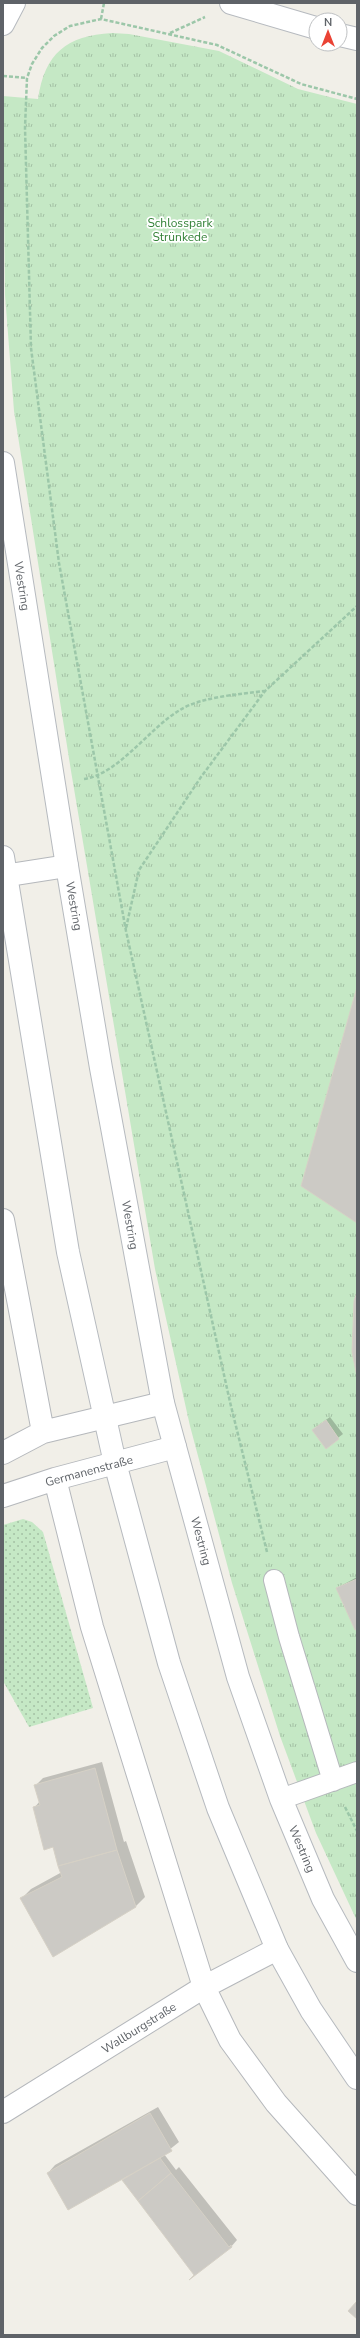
<svg xmlns="http://www.w3.org/2000/svg" width="360" height="2338" viewBox="0 0 360 2338" font-family="'Nunito Sans',sans-serif">
  <defs>
    <pattern id="grass-dots" width="8" height="8" patternUnits="userSpaceOnUse"><rect width="8" height="8" fill="#c5e8c5"/><path d="M2 2h.1M6 6h.1" fill="none" stroke="#a3c0a4" stroke-width="1.8" stroke-linecap="round"/></pattern>
    <pattern id="park-tufts" width="24" height="20" patternUnits="userSpaceOnUse"><rect width="24" height="20" fill="#c5e8c5"/><path d="M3 7l-1-3M5 7V3M7 7l1-3M15 17l-1-3M17 17v-4M19 17l1-3" fill="none" stroke="#a3c0a4"/></pattern>
  </defs>
  <rect width="100%" height="100%" fill="#f1efe8"/>
  <path fill="url(#grass-dots)" d="M 23,1519 L 32,1522 L 43,1532 L 93,1708 L 29,1727 L 3,1681 L 3,1525 Z"/>
  <path fill="url(#park-tufts)" d="M 112,33 L 129,34 L 219,51 L 298,89 L 357,104 L 357,1921 L 316,1833 L 280,1736 L 232,1583 L 190,1426 L 155,1269 L 71,771 L 14,411 L 5,295 L 3,96 L 38,99 C 45,53 66,36 112,33 Z"/>
  <path fill="#0003" d="M 330,1417 L 343,1434 L 326,1447 L 317,1426 Z
    M 357,1577 L 357,1628 L 337,1588 Z
    M 102,1762 L 124,1842 L 126,1841 L 145,1897 L 136,1906 L 54,1956 L 22,1898 L 31,1889 L 62,1872 L 54,1846 L 34,1808 L 40,1801 L 36,1785 L 43,1778 Z
    M 158,2107 L 179,2142 L 164,2154 L 176,2170 L 179,2167 L 237,2240 L 230,2248 L 124,2180 L 128,2176 L 48,2173 L 55,2165 Z"/>
  <path fill="#cccac5" stroke="#d6d1c6" d="M 357,987 L 357,1223 L 301,1186 Z
    M 357,1292 L 357,1377 L 352,1352 L 354,1301 Z
    M 326,1420 L 339,1439 L 326,1449 L 312,1430 Z
    M 357,1579 L 357,1629 L 355,1630 L 336,1588 Z
    M 95,1768 L 117,1850 L 58,1866 L 53,1847 L 44,1850 L 33,1807 L 40,1805 L 34,1785 Z
    M 117,1850 L 136,1907 L 53,1957 L 20,1898 L 62,1877 L 58,1866 Z
    M 150,2113 L 172,2151 L 68,2210 L 47,2173 Z
    M 160,2158 L 171,2173 L 138,2201 L 122,2180 Z
    M 171,2173 L 229,2247 L 231,2245 L 232,2247 L 189,2280 L 194,2275 L 138,2201 Z
    M 357,2301 L 357,2319 L 348,2311 Z"/>
  <g fill="none" stroke-linecap="round" stroke-linejoin="round">
    <defs>
      <path id="lane" d="M 274,1580 L 289,1637 L 333,1781
        M 281,1799 L 357,1772"/>
      <path id="street" d="M 3,876 L 67,866
        M 3,1220 L 43,1432
        M 3,1453 L 43,1432 L 163,1403
        M 55,1479 L 92,1627 L 204,1987 L 230,2040 L 276,2103 L 357,2194
        M 3,1496 L 55,1479 L 175,1447
        M 3,2112 L 204,1987 L 277,1949"/>
      <path id="secondary" d="M 231,3 L 316,28
        M 3,24 L 14,3
        M 340,35 L 357,39
        M 3,463 L 67,866 L 101,1068 L 163,1403 L 238,1677 L 281,1799 L 323,1899 L 357,1961
        M 3,857 L 68,1252 L 115,1463 L 169,1663 L 218,1808 L 277,1949 L 311,2010 L 357,2078"/>
    </defs>
    <use href="#lane" stroke="#b5b8bc" stroke-width="22"/>
    <use href="#street" stroke="#b5b8bc" stroke-width="24"/>
    <use href="#secondary" stroke="#b6babf" stroke-width="24"/>
    <path stroke="#9cc7a9" stroke-width="2.5" stroke-dasharray="4 2" stroke-linecap="butt" d="M 101,19 L 104,3
      M 170,33 L 205,17
      M 3,76 L 27,78
      M 84,779 C 119,774 149,728 180,710 C 200,697 241,694 264,691
      M 126,928 L 139,870 L 201,777 L 265,691 L 357,606
      M 267,1552 L 230,1402 L 126,931 L 59,563 L 31,348 L 25,128 L 27,78 L 32,64 L 42,48 L 54,36 L 70,26 L 101,19 L 217,45 L 301,84 L 357,99
      M 345,1807 L 357,1831"/>
    <use href="#lane" stroke="#fff" stroke-width="20"/>
    <use href="#street" stroke="#fff" stroke-width="22"/>
    <use href="#secondary" stroke="#fff" stroke-width="22"/>
  </g>
  <g text-anchor="middle" dominant-baseline="central" stroke-width="3.5" stroke-linejoin="round" paint-order="stroke">
    <g font-size="12" fill="#348238" stroke="#fff">
      <text x="180" y="223">Schlosspark<tspan x="180" dy="14">Strünkede</tspan></text>
    </g>
    <g font-size="12" fill="#5f6368" stroke="#fff">
      <text transform="translate(22 586) rotate(81)">Westring</text>
      <text transform="translate(74 906) rotate(80)">Westring</text>
      <text transform="translate(130 1225) rotate(80)">Westring</text>
      <text transform="translate(89 1471) rotate(-15)">Germanenstraße</text>
      <text transform="translate(201 1541) rotate(75)">Westring</text>
      <text transform="translate(302 1849) rotate(67)">Westring</text>
      <text transform="translate(139 2028) rotate(-32)">Wallburgstraße</text>
    </g>
  </g>
  <rect width="360" height="2338" fill="none" stroke="#5f6368" stroke-width="8"/>
  <g transform="translate(328 32)"><circle r="19" fill="#ffffff" stroke="#bfc1c3"/>
  <path d="M0-3L7 15L0 10L-7 15Z" fill="#ea4335"/>
  <text y="-6" font-size="11" font-weight="bold" text-anchor="middle" fill="#5f6368">N</text>
  </g>
</svg>
